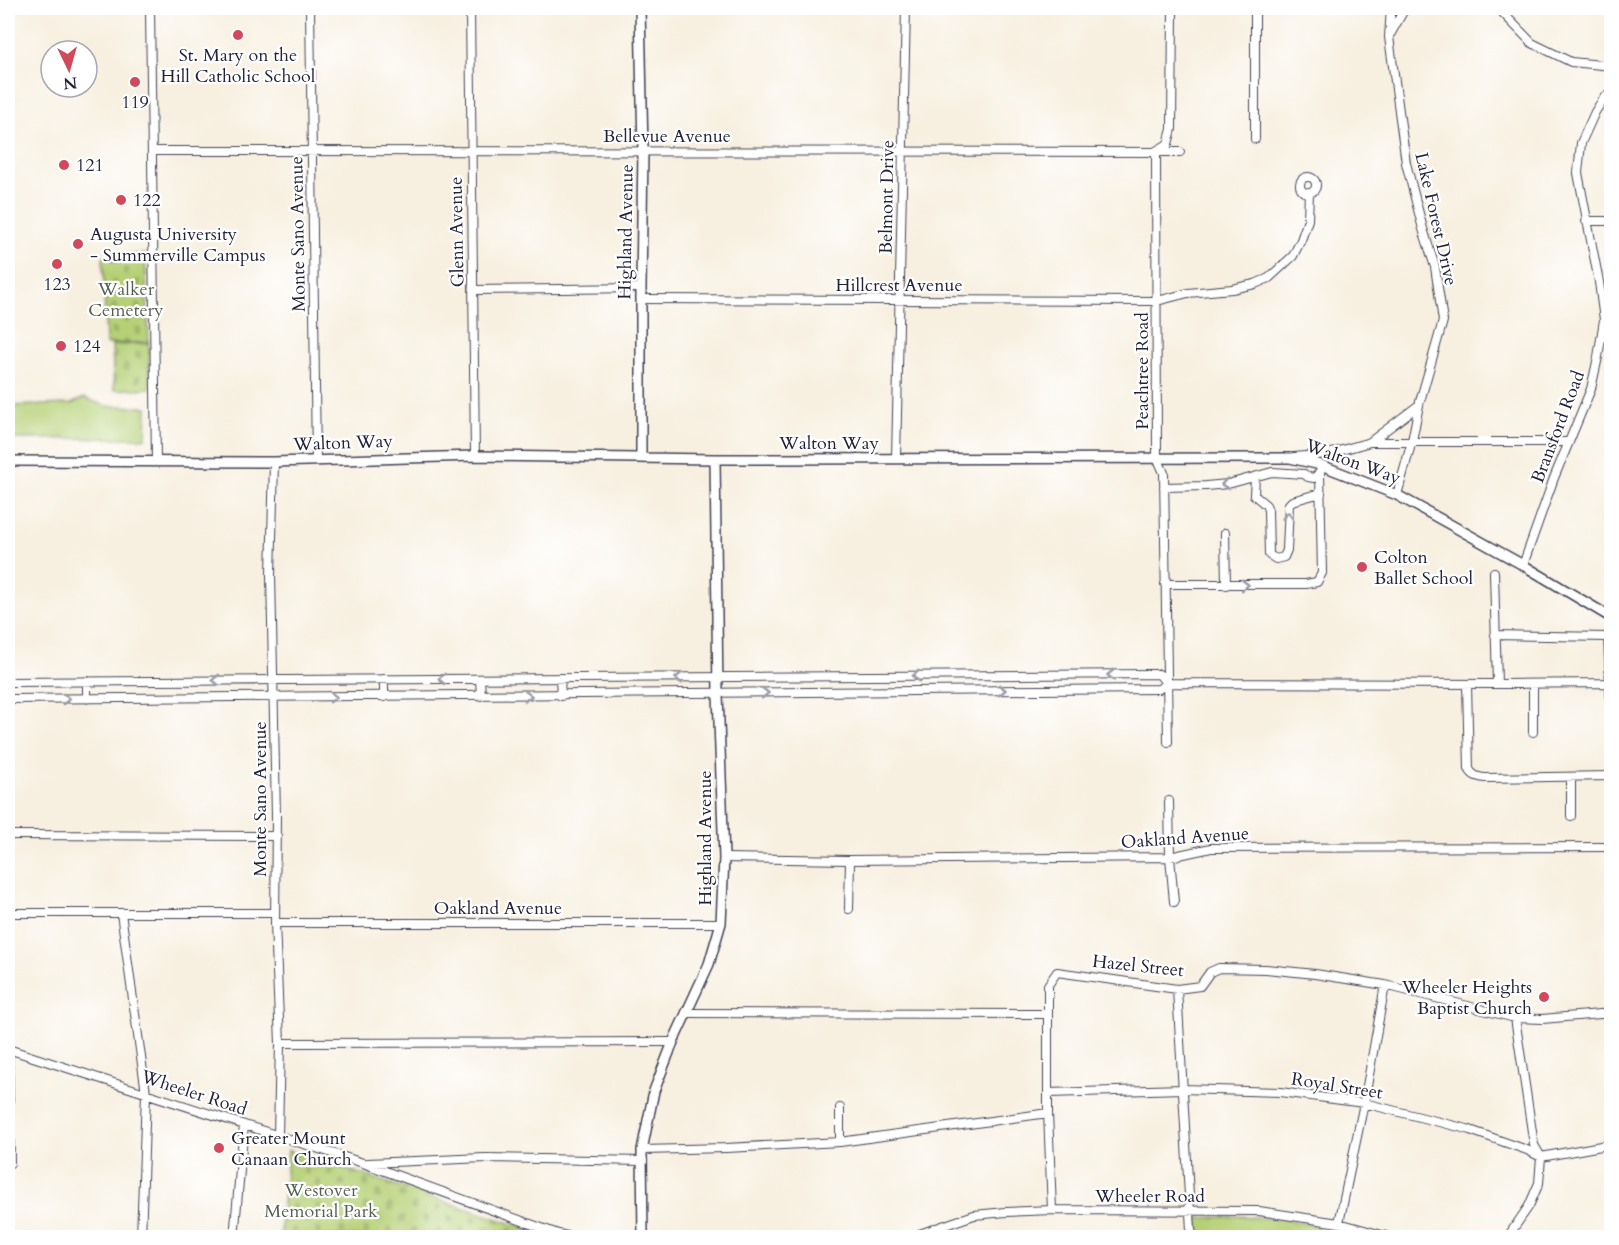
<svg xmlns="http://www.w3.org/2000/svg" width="1619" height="1245" viewBox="0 0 1619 1245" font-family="Cardo,serif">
  <defs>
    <pattern id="cemetery-stones" width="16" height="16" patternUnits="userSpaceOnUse" patternTransform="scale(1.5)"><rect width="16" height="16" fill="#b6d076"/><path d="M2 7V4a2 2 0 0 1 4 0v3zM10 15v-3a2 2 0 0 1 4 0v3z" fill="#9cb267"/></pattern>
  </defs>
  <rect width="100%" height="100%" fill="#fff"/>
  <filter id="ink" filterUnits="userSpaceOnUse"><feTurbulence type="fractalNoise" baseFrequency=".0167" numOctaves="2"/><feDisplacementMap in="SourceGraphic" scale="12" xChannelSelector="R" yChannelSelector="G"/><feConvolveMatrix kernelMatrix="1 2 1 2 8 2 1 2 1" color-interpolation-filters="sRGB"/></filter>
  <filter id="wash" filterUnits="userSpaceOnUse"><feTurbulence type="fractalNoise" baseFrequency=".008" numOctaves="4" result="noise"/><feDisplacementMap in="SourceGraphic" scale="24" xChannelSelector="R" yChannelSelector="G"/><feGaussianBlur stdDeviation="1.35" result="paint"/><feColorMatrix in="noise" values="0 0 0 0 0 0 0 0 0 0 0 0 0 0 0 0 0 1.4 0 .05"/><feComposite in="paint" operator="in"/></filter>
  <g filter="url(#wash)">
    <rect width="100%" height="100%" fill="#f7efdf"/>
    <path fill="#b6d076" stroke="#6c7958" stroke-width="1.5" d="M 84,398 L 106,406 L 147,407 L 146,438 L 8,439 L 8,406 L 71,404 Z
      M 1241,1216 L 1284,1219 L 1318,1226 L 1314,1237 L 1200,1237 L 1197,1219 L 1199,1218 Z"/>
    <path fill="url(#cemetery-stones)" stroke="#6c7958" stroke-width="1.5" d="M 145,254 L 149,342 L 106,344 L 103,257 L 106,255 Z
      M 149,343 L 150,388 L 114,390 L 112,345 Z
      M 288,1150 L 553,1237 L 280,1237 Z"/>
  </g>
  <g filter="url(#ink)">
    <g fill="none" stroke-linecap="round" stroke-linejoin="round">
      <defs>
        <path id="minor" d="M 150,8 L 156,461
          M 310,8 L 316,461
          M 470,8 L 475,456
          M 1255,8 L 1255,139
          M 1391,8 L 1389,37 L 1406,163 L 1423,229 L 1435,267 L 1443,321 L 1419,405 L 1412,441 L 1397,495
          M 1498,8 L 1532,43 L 1571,62 L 1612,66
          M 1391,33 L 1405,8
          M 153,151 L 1180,152
          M1300 185a8 8 0 1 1 16 0a8 8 0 1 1-16 0Z
          M 1586,221 L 1612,221
          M 473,290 L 641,288
          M 641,299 L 1157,301 L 1188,293 L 1232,289 L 1255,284 L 1269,278 L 1293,256 L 1301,240 L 1308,220 L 1309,192
          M 1370,442 L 1569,442
          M 1294,457 L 1328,454 L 1370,442 L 1419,405
          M 896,459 L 906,8
          M 274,462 L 271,575 L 276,816 L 275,923 L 280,1043 L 278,1136
          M 1255,477 L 1254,495 L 1266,505 L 1268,510 L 1269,555 L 1276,559 L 1284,557 L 1287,550 L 1289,504 L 1292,501 L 1321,493
          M 1164,487 L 1206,486 L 1228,484 L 1272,472 L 1304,474 L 1308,477 L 1314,478 L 1320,472
          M 1225,533 L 1226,585
          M 1523,565 L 1554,478 L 1591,389 L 1598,357 L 1604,320 L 1599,282 L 1578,173 L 1581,143 L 1595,112 L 1604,98 L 1612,92
          M 1494,572 L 1497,684
          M 1165,584 L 1306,584 L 1317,582 L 1322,573 L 1320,472 L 1321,465
          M 1612,626 L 1608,637 L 1612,732
          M 1495,635 L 1608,637
          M 560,678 L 561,696
          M 480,679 L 481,696
          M 8,682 L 1159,674 L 1166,683
          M 1467,684 L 1469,769 C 1473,776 1477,777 1485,778 L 1612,776
          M 1533,684 L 1533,732
          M 384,697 L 384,679
          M 8,699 C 391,698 775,691 1159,689 L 1166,683 L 1497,684 L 1610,683
          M 87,699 L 87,681
          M 1168,742 L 1164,473 L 1157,457 L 1156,151 L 1168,144 L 1172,129 L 1173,8
          M 1571,777 L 1571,816
          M 1169,801 L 1170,857 L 1174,902
          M 8,835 L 277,836
          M 724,858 L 850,860 L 1170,857 L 1211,848 L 1612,847
          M 849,909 L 850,860
          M 8,913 L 275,913
          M 121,913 L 146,1093 L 141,1238
          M 275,923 L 721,923
          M 1177,989 L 1191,1230 L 1194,1238
          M 686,1013 L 1048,1014 L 1048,985 L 1057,972 L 1177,989 L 1200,986 L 1210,972 L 1219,968 L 1266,969 L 1315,974 L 1385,985 L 1515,1018 L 1542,1019 L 1612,1013
          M 1048,1014 L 1048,1113 L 1052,1210
          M 280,1043 L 673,1042
          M 8,1048 L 10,1163 L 8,1163
          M 8,1049 L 363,1163 L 558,1234 L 577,1238
          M 1048,1093 L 1183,1089 L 1280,1092 L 1364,1103 L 1467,1129 L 1527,1150 L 1541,1157 L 1612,1144
          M 840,1142 L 840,1108
          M 642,1150 L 726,1148 L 840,1142 L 1048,1113
          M 368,1163 L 485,1158 L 643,1161
          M 1339,1223 L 1364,1103 L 1385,985
          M 234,1238 L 244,1125
          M 908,1238 L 974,1215 L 1006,1212 L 1052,1210 L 1259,1211 L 1339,1223 L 1393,1238
          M 933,1238 L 935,1228
          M 1507,1238 L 1529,1206 L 1539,1183 L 1541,1157 L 1534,1145 L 1515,1018"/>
        <path id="major" d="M 640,8 L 643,151 L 641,288 L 641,458
          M 8,461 L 274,462 L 475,456 L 715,459 L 1290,458 L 1321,465 L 1397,495 L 1523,565 L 1612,618
          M 643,1238 L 642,1150 L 654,1091 L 673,1042 L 709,964 L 721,923 L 724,858 L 718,694 L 715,459"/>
      </defs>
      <use href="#minor" stroke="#424154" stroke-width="10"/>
      <use href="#major" stroke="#424154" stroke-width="12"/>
      <use href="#minor" stroke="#fff" stroke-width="8"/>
      <use href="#major" stroke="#fff" stroke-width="9"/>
    </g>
    <defs><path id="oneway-chevron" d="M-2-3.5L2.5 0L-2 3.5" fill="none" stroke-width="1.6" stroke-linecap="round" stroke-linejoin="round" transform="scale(1.5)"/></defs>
    <g stroke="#9c9ca7">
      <use href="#oneway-chevron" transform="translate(1225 484) rotate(171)"/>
      <use href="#oneway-chevron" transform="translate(1288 516) rotate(-86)"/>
      <use href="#oneway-chevron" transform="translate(1245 585) rotate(-1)"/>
      <use href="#oneway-chevron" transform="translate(1111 675) rotate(180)"/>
      <use href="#oneway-chevron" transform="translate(916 676) rotate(179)"/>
      <use href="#oneway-chevron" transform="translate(679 678) rotate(180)"/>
      <use href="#oneway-chevron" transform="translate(442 679) rotate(180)"/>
      <use href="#oneway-chevron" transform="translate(216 680) rotate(179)"/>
      <use href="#oneway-chevron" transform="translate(1002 690)"/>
      <use href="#oneway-chevron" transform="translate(765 693) rotate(-1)"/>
      <use href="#oneway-chevron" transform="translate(528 696)"/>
      <use href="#oneway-chevron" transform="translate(333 697) rotate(-1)"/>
      <use href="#oneway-chevron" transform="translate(66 699)"/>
    </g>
  </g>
  <g fill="#d1495b" stroke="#fff" stroke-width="2">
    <circle cx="238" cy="35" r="6"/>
    <circle cx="135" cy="82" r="6"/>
    <circle cx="64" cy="165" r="6"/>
    <circle cx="121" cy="200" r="6"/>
    <circle cx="78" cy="244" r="6"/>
    <circle cx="57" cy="264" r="6"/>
    <circle cx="61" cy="346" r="6"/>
    <circle cx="1362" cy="567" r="6"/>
    <circle cx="1544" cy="997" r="6"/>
    <circle cx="219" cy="1148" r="6"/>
  </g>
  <g text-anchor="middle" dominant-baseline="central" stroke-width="4.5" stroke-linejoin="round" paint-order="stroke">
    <g font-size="18" fill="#22223b" stroke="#fff" text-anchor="start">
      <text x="238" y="55" text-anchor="middle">St. Mary on the<tspan x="238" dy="21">Hill Catholic School</tspan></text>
      <text x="135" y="102" text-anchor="middle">119</text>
      <text x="76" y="165">121</text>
      <text x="133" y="200">122</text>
      <text x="90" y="234">Augusta University<tspan x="90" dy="21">- Summerville Campus</tspan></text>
      <text x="57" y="284" text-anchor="middle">123</text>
      <text x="73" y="346">124</text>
      <text x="1374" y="557">Colton<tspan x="1374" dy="21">Ballet School</tspan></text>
      <text x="1532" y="987" text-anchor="end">Wheeler Heights<tspan x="1532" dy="21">Baptist Church</tspan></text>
      <text x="231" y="1138">Greater Mount<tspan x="231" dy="21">Canaan Church</tspan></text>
    </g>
    <g font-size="18" fill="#22223b" stroke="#fff">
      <text x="667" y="136">Bellevue Avenue</text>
      <text transform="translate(887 197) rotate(-89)">Belmont Drive</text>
      <text transform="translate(1436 219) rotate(77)">Lake Forest Drive</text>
      <text transform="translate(457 232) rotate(-91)">Glenn Avenue</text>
      <text transform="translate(626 232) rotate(-89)">Highland Avenue</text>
      <text transform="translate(298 234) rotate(-91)">Monte Sano Avenue</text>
      <text x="899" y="285">Hillcrest Avenue</text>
      <text transform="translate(1142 371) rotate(-90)">Peachtree Road</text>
      <text transform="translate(1558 427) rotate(-69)">Bransford Road</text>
      <text transform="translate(343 443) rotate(-2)">Walton Way</text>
      <text x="829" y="443">Walton Way</text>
      <text transform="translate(1353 462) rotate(20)">Walton Way</text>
      <text transform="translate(260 799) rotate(-90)">Monte Sano Avenue</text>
      <text transform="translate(705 838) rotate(-90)">Highland Avenue</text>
      <text transform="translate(1185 838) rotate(-4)">Oakland Avenue</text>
      <text x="498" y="908">Oakland Avenue</text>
      <text transform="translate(1138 966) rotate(6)">Hazel Street</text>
      <text transform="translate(1337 1086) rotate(9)">Royal Street</text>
      <text transform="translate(194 1093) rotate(18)">Wheeler Road</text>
      <text x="1150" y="1196">Wheeler Road</text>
    </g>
    <g font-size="18" fill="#565f50" stroke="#fff">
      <text x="126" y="289">Walker<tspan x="126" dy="21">Cemetery</tspan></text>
      <text x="321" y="1190">Westover<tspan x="321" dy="21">Memorial Park</tspan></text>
    </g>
  </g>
  <rect width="1619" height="1245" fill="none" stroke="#fff" stroke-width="30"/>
  <g transform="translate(69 69) rotate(175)"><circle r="28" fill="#ffffff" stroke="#a7a7b1" stroke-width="1.5"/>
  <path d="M0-4.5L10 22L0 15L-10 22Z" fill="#d1495b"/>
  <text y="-9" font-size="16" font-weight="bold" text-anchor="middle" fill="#22223b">N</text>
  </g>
</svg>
